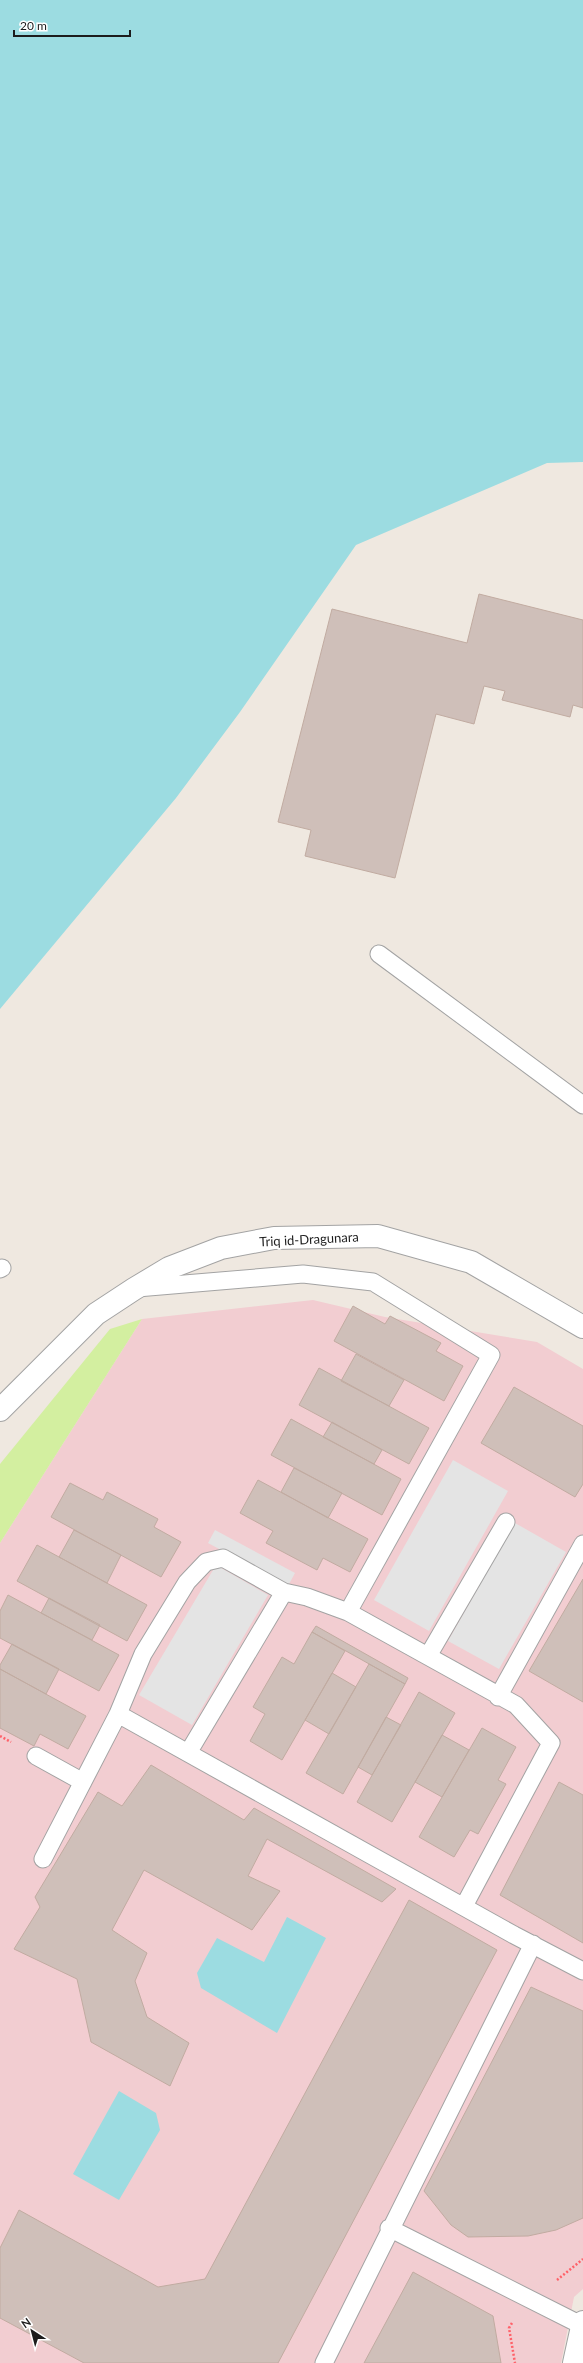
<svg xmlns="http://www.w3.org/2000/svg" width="583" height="2363" viewBox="0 0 583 2363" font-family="Lato,sans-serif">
  <rect width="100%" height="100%" fill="#efe8e0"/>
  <path fill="#f2cdd1" d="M 313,1300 L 385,1317 L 537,1342 L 583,1369 L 583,2289 L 574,2297 L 561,2363 L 0,2363 L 0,1543 L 142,1319 Z"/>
  <path fill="#d3efa0" d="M 142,1319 L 0,1543 L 0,1464 L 110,1329 Z"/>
  <path fill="#e4e4e4" d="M 453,1460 L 508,1491 L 429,1631 L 374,1600 Z
    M 515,1523 L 566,1552 L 499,1669 L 448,1641 Z
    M 215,1530 L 295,1573 L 288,1586 L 208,1543 Z
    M 216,1565 L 268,1595 L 192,1725 L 139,1695 Z"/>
  <path fill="#9cdce1" d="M 0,0 L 583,0 L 583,462 L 547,463 L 356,545 L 240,712 L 176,798 L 0,1009 Z
    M 287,1917 L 326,1938 L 277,2033 L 201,1988 L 197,1973 L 217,1938 L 264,1962 Z
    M 119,2091 L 156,2113 L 160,2130 L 119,2200 L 73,2174 Z"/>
  <path fill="#cfbfb9" stroke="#c1aba1" d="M 479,594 L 583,620 L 583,708 L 573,705 L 570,717 L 502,700 L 505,691 L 484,686 L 474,724 L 436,714 L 395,878 L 305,856 L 311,830 L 278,822 L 332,609 L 467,643 Z
    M 353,1306 L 385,1324 L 390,1316 L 441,1343 L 436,1351 L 463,1366 L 444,1401 L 334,1341 Z
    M 356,1354 L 404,1380 L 389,1406 L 341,1381 Z
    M 319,1368 L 429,1428 L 409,1464 L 299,1405 Z
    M 514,1387 L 583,1426 L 583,1484 L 575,1497 L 481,1443 Z
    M 291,1419 L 401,1479 L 382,1515 L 271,1455 Z
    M 332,1422 L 382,1450 L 374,1464 L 323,1437 Z
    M 294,1468 L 342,1493 L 328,1518 L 281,1492 Z
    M 258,1480 L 368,1539 L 350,1572 L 323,1558 L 317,1570 L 266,1543 L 273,1531 L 240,1513 Z
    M 70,1483 L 103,1500 L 107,1492 L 158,1519 L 154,1527 L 181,1542 L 161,1577 L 51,1517 Z
    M 74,1530 L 121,1555 L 107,1583 L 59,1557 Z
    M 37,1545 L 147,1605 L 127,1641 L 17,1581 Z
    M 583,1579 L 583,1702 L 529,1671 Z
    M 8,1595 L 119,1655 L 99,1691 L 0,1638 L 0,1611 Z
    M 49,1598 L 100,1625 L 92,1640 L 41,1613 Z
    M 316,1626 L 408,1678 L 405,1684 L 312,1632 Z
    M 312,1632 L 345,1651 L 282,1760 L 250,1741 L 265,1714 L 253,1707 L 282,1657 L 294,1664 Z
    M 12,1644 L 59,1669 L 46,1694 L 0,1669 L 0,1665 Z
    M 369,1664 L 405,1684 L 343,1794 L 306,1773 Z
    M 0,1669 L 86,1716 L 68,1749 L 40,1734 L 34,1746 L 0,1728 Z
    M 332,1673 L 356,1687 L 329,1734 L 305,1720 Z
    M 419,1692 L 455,1713 L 392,1822 L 357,1802 Z
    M 386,1717 L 401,1725 L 372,1775 L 358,1767 Z
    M 482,1728 L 516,1747 L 498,1780 L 506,1784 L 478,1834 L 470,1830 L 454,1857 L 419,1837 Z
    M 442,1735 L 469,1750 L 442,1797 L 415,1782 Z
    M 151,1765 L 244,1820 L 254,1808 L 396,1889 L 382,1902 L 267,1839 L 248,1876 L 280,1891 L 252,1930 L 144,1870 L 112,1930 L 147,1953 L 135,1981 L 147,2017 L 189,2043 L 170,2086 L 91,2042 L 77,1979 L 14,1949 L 40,1907 L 35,1897 L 98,1792 L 122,1806 Z
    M 559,1782 L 583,1795 L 583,1943 L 500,1895 Z
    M 409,1900 L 497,1950 L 278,2363 L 84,2363 L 0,2318 L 0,2248 L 19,2210 L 158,2287 L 205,2279 Z
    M 531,1987 L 583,2011 L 583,2218 L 556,2230 L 528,2236 L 468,2237 L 451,2225 L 424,2191 Z
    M 413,2272 L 493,2316 L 501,2363 L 364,2363 Z"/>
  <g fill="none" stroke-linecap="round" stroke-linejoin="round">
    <defs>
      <path id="service" d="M 379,954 L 583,1105
        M 0,1269 L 2,1268
        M 137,1288 L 303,1274 L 373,1282 L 491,1355 L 348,1612
        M 428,1656 L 506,1522
        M 498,1697 L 583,1544
        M 188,1753 L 284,1592
        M 36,1756 L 83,1782
        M 43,1859 L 118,1714
        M 464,1906 L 551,1743 L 516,1705 L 348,1612 L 307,1597 L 284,1592 L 223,1558 L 206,1562 L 187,1582 L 143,1654 L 118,1714 L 514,1935 L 583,1971
        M 389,2228 L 581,2325
        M 324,2363 L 533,1944"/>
      <path id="minor" d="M 0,1410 L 96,1314 L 134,1289 L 169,1268 L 221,1248 L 274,1238 L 378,1236 L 471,1262 L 583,1327
        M 574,2363 L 583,2322"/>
    </defs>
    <use href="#service" stroke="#a3a3a3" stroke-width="19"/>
    <use href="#minor" stroke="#a3a3a3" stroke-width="24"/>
    <path stroke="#ff6169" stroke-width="2.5" stroke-dasharray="2 2" stroke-linecap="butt" d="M 0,1736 L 11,1742
      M 557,2280 L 583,2259
      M 512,2323 L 509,2328 L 515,2363"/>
    <use href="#service" stroke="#fff" stroke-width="17"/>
    <use href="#minor" stroke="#fff" stroke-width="22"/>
  </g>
  <g text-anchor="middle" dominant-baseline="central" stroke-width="4" stroke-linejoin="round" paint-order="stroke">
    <g font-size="13" fill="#1c1c1c" stroke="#fff">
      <text transform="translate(309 1239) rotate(-3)">Triq id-Dragunara</text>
    </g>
  </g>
  <g transform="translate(32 2331) rotate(324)" stroke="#ffffff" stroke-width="3" paint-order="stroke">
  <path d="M0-3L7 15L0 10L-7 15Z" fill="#1c1c1c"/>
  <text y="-6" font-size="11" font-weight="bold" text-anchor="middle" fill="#1c1c1c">N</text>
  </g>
  <path d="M14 30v6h116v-6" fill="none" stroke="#1c1c1c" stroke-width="2"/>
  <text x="20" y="30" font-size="12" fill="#1c1c1c" stroke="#ffffff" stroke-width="3" paint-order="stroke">20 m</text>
</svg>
